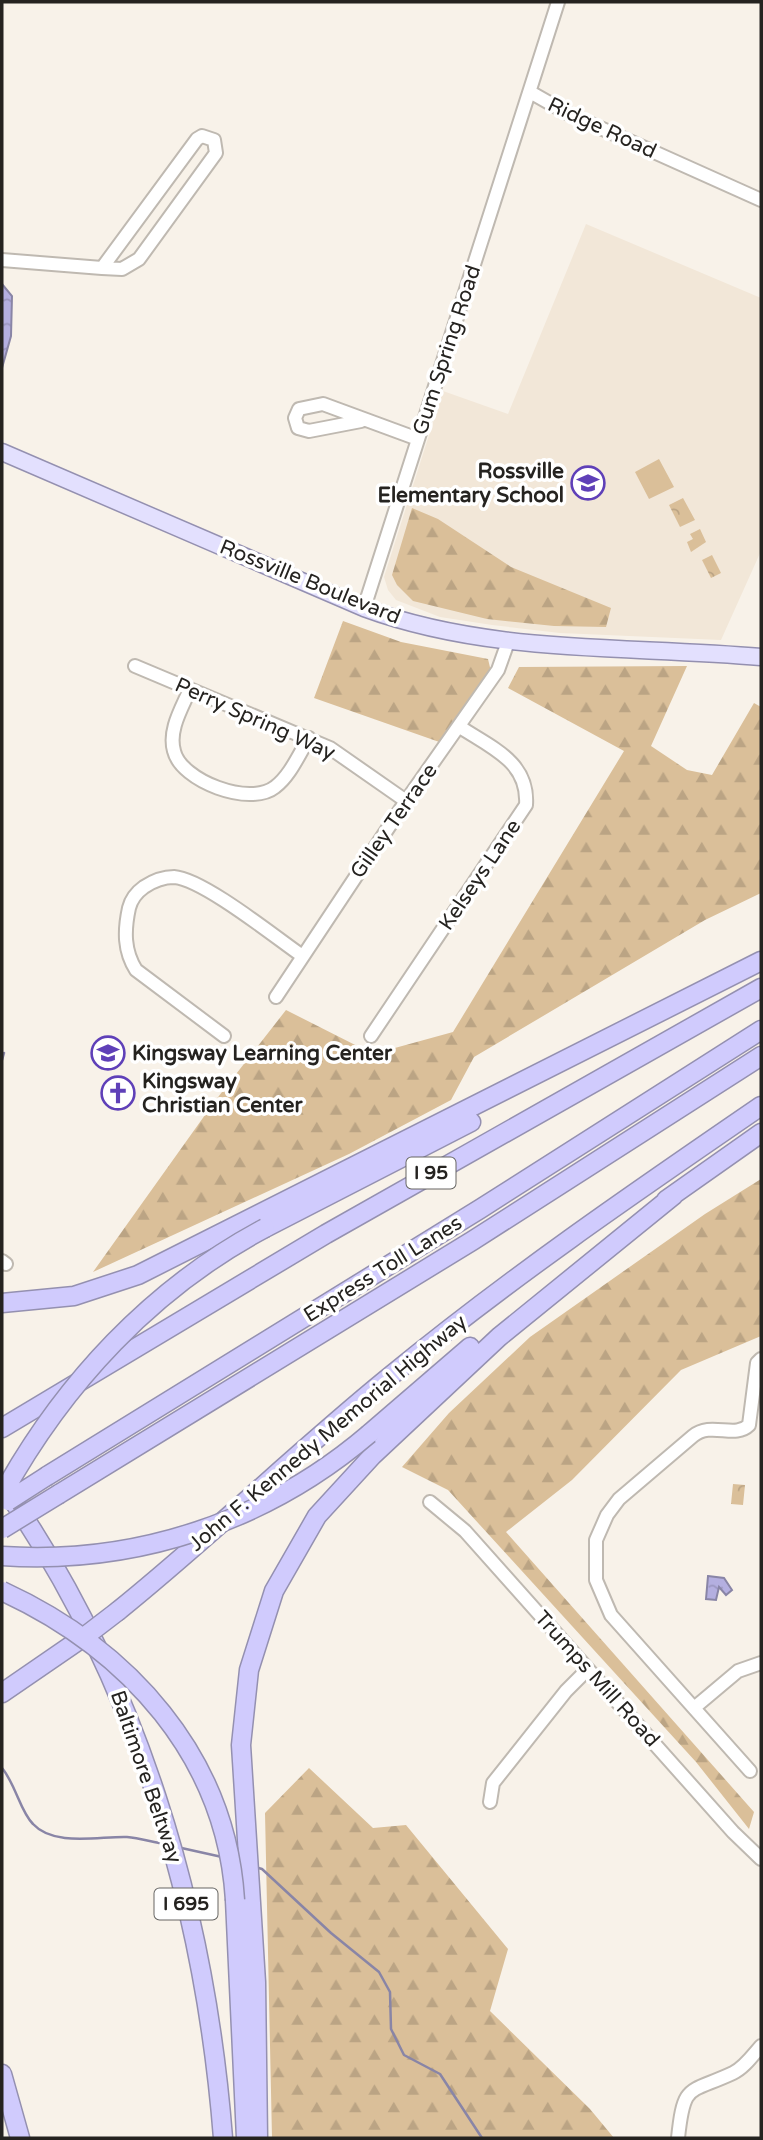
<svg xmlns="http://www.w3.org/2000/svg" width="763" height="2140" viewBox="0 0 763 2140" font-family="'Varela Round',sans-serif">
  <defs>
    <pattern id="forest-firs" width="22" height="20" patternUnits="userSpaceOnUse" patternTransform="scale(1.75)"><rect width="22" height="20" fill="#dabf99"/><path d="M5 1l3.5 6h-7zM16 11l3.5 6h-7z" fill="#bba484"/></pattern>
    <pattern id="park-crowns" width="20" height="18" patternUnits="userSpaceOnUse" patternTransform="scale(1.75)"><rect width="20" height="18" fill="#dabf99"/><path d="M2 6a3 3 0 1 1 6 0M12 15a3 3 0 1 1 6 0" fill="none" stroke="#bba484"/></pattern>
    <pattern id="water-ripples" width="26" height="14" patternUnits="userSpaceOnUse" patternTransform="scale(1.75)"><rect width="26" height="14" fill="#b4afe0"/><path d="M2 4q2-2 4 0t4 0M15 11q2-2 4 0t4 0" fill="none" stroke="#9b96c0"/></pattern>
  </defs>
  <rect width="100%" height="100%" fill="#f8f2e9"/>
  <path fill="#f2e7d8" d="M 586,224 L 761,298 L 761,551 L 721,640 L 560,633 L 492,625 L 440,617 L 396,600 L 388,590 L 384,577 L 443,391 L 508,414 Z"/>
  <path fill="url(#forest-firs)" d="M 412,508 L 438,519 L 511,567 L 611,608 L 606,627 L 554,626 L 487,619 L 413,601 L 397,585 L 392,575 Z
    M 343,621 L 401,642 L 488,659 L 493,680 L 445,744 L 314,698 Z
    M 687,666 L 651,746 L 687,770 L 712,775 L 754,703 L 761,707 L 761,893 L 705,920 L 474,1057 L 451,1100 L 349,1154 L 93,1272 L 215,1101 L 286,1010 L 373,1054 L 453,1032 L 624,751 L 508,688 L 519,667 Z
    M 761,1179 L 761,1336 L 681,1370 L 572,1480 L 506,1532 L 754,1812 L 749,1829 L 696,1762 L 448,1490 L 402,1467 L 449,1413 L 530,1337 L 705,1214 Z
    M 309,1768 L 373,1828 L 406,1825 L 508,1949 L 490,2011 L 590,2109 L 614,2138 L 272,2138 L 265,1813 Z"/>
  <path fill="url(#park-crowns)" d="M 683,498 L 695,520 L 680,527 L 669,505 Z
    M 712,555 L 721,573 L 711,578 L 702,560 Z
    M 733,1484 L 745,1485 L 743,1505 L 731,1504 Z"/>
  <path fill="#dabf99" d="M 659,459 L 674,487 L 649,499 L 635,472 Z
    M 700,529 L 706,542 L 691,552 L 687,542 L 693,539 L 690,534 Z"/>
  <path fill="url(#water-ripples)" stroke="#8985a6" stroke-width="2" d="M 2,284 L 12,296 L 11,336 L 2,368 Z
    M 708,1576 L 724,1578 L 732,1590 L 726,1595 L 719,1587 L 716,1600 L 706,1599 Z"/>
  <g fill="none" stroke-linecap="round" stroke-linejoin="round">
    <path stroke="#8985a6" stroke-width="2.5" d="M 2,1060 L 4,1053
      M 2,1768 C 16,1785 20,1811 33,1824 C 54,1847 100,1836 127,1837 C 139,1838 152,1842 164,1844
      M 177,1847 L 222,1857
      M 255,1867 L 262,1869 L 331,1933 L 379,1972 L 390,1992 L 391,2029 L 404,2055 L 440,2074 L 482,2138"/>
    <defs>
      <path id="minor" d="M 530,92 L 567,113 L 761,200
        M 202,136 L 214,140 L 216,153 L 139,259 L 122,269 L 102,268 L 197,139 Z
        M 2,260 L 102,268
        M 361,421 L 309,431 L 298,428 L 295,418 L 299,409 L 323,404 L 418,439
        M 364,608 L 558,2
        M 135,666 L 330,748 L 406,801
        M 190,689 C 182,708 168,730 174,751 C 181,781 250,807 275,787 C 290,776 299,754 309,738
        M 276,997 L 406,801 L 498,670 L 508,642
        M 224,1036 L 136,970 C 124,951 124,931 129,908 C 131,900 137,892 144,887 C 153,881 163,877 174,877 C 203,879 275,937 301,955
        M 371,1036 L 526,805 C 529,762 492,748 460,727
        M 2,1261 L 6,1264
        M 430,1502 L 465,1531 L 733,1832 L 761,1859
        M 694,1708 L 738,1671 L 761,1663
        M 750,1771 L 611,1615 L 596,1580 L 596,1540 L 607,1515 L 619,1499 L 693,1436 C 711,1421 735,1439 749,1425 L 757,1363 L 761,1359
        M 490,1802 L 493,1783 L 566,1691 L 587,1670
        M 678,2138 C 684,2082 688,2094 733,2073 C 744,2068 753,2055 761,2046"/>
      <path id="major" d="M 2,452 L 364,608 C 492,655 627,645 761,657"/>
      <path id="highway" d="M 666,1200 L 761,1133
        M 265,1228 L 471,1122
        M 2,1303 L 74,1296 L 138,1275 L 761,961
        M 2,1428 L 326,1234 L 761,988
        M 369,1434 L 470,1347
        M 47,1476 L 480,1209 L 761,1030
        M 3,1486 C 137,1677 205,1907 223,2138
        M 59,1494 L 472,1241 L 761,1056
        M 118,1611 C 211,1536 296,1453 388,1378 C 507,1280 634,1193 761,1106
        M 2,1693 L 88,1634
        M 235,1900 L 246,2138
        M 2,2074 L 20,2138
        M 258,2138 L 256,1982 L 241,1745 L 249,1670 L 274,1591 L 317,1516 L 373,1455 L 499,1337 L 674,1195"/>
    </defs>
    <use href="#minor" stroke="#bfb9b1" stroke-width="16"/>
    <use href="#major" stroke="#9490b0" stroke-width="19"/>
    <use href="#highway" stroke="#9490b0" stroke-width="21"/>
    <use href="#minor" stroke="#fff" stroke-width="12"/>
    <use href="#major" stroke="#e3e0fe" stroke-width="16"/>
    <use href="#highway" stroke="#d0cbfd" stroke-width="18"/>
    <defs>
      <path id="highway-bridge" d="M 2,1495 C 63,1384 152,1288 265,1228
        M 8,1501 L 47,1476
        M 2,1529 L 59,1494
        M 2,1556 C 137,1565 267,1521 369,1434
        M 2,1591 C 128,1649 226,1756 235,1900
        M 88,1634 L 118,1611"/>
    </defs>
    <use href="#highway-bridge" stroke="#9490b0" stroke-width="21" stroke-linecap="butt"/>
    <use href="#highway-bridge" stroke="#d0cbfd" stroke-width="18"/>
  </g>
  <defs>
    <symbol id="school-ring" viewBox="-11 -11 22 22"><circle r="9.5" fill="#fff" stroke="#5f40b8" stroke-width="1.5"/><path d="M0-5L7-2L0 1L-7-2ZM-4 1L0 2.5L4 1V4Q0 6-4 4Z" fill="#5f40b8"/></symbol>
    <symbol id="church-ring" viewBox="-11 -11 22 22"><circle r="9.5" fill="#fff" stroke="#5f40b8" stroke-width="1.5"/><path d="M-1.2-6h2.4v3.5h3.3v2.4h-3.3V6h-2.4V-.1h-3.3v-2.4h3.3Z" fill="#5f40b8"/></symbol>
  </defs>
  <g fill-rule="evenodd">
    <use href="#school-ring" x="569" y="464" width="38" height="38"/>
    <use href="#school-ring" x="89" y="1034" width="38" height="38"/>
    <use href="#church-ring" x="99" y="1074" width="38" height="38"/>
  </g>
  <g text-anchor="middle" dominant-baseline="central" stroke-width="7" stroke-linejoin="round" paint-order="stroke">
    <g fill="#fff" stroke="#666563" stroke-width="2">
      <rect x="406.5" y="1157.5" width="49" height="31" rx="5"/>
      <rect x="154.5" y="1888.5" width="63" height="31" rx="5"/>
    </g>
    <g font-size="19" font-weight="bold" fill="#252320">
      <text x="431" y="1173">I 95</text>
      <text x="186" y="1904">I 695</text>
    </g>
    <g font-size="21" fill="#252320" stroke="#fff">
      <text transform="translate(602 128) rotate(25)">Ridge Road</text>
      <text transform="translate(447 350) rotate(-72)">Gum Spring Road</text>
      <text transform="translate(310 582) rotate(22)">Rossville Boulevard</text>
      <text transform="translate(255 719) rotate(24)">Perry Spring Way</text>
      <text transform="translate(394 821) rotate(-55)">Gilley Terrace</text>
      <text transform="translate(480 875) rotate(-56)">Kelseys Lane</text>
      <text transform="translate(383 1269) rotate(-32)">Express Toll Lanes</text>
      <text transform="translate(328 1433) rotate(-40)">John F. Kennedy Memorial Highway</text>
      <text transform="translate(597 1679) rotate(48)">Trumps Mill Road</text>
      <text transform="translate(146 1777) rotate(71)">Baltimore Beltway</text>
    </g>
    <g font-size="21" font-weight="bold" fill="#252320" stroke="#fff" text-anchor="start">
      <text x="564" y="471" text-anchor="end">Rossville<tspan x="564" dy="24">Elementary School</tspan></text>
      <text x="132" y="1053">Kingsway Learning Center</text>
      <text x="142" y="1081">Kingsway<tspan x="142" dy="24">Christian Center</tspan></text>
    </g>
  </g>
  <rect width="763" height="2140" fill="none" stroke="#252320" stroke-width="7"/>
</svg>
